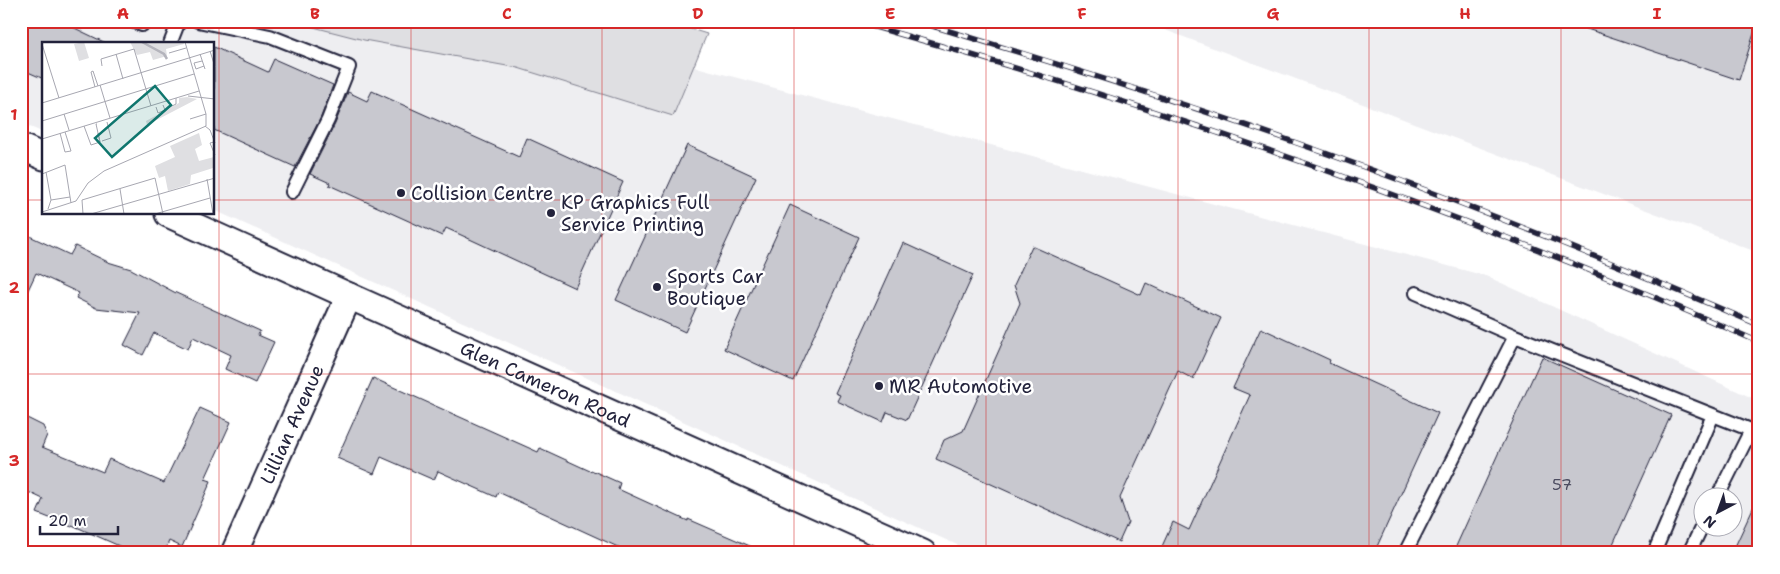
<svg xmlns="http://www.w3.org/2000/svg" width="1780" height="574" viewBox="0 0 1780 574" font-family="'Shantell Sans',sans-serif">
  <rect width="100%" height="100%" fill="#fff"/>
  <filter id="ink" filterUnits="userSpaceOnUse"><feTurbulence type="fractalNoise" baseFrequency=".02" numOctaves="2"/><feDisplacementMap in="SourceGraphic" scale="10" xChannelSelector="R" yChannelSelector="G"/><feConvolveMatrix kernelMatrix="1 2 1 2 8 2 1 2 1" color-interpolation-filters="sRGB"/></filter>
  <g filter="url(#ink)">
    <path fill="#eeeef1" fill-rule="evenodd" d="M 21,21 L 522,21 L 1486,276 L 1759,401 L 1759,553 L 975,553 L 214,210 L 214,44 L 44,44 L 44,133 L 21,123 ZM 1702,496 L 1732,496 L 1732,526 L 1702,526 Z
      M 1141,21 L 1759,21 L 1759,253 L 1689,226 Z"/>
    <path fill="#dfdfe2" stroke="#80808e" d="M 290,21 L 665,21 L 707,34 L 673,116 L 518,68 L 364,40 Z"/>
    <path fill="#c8c8cf" stroke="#22223b" d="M 21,21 L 60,21 L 108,44 L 44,44 L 44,79 L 21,69 Z
      M 1575,21 L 1758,21 L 1739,80 L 1575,25 Z
      M 214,47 L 268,72 L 274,59 L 333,85 L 321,117 L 295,167 L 214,130 Z
      M 372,91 L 519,157 L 527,138 L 623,182 L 575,288 L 446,228 L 442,236 L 329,185 L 330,183 L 310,174 L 335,124 L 348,92 L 367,101 Z
      M 687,145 L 756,177 L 685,332 L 616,300 Z
      M 790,205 L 859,237 L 793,381 L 724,349 Z
      M 21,232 L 70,255 L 75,246 L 108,262 L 131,269 L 174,292 L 260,331 L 258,335 L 274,342 L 255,383 L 225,369 L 231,355 L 193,337 L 188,349 L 154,333 L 143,355 L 124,345 L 140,313 L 96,308 L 76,298 L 79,293 L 36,273 L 21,305 Z
      M 903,243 L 973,275 L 907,420 L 887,412 L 883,422 L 837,401 L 840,395 L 835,393 Z
      M 1032,246 L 1141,295 L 1146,283 L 1221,318 L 1193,379 L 1178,371 L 1120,498 L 1128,522 L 1119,542 L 936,459 L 944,440 L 963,431 L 1020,303 L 1014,285 Z
      M 1261,328 L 1330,360 L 1329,363 L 1438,413 L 1374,553 L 1159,553 L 1173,522 L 1189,530 L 1250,395 L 1233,388 Z
      M 1542,357 L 1671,415 L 1609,553 L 1453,553 Z
      M 373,378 L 538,452 L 540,448 L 590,471 L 591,470 L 620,483 L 618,489 L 688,521 L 688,519 L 766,553 L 631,553 L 498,492 L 496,497 L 438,471 L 434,480 L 381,457 L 374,474 L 337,458 Z
      M 200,408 L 231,422 L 205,479 L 211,481 L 182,547 L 169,541 L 164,553 L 135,553 L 72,525 L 72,527 L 37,513 L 43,499 L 22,489 L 21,491 L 21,415 L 43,426 L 47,435 L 42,447 L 103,472 L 109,459 L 164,483 Z
      M 1759,495 L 1759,553 L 1732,553 Z"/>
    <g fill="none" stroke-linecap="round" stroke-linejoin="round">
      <defs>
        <path id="lane" d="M 132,21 L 142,25
          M 198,21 L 270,36 L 349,67 L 328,120 L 292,192
          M 170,44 L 179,21
          M 1416,293 L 1515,336
          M 1405,553 L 1515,336 L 1713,415
          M 1654,553 L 1713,415 L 1751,430 L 1718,496
          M 1689,553 L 1702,526"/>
        <g id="street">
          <path d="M 21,147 L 44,157"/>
          <path id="s1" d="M 168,214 L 349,296 L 923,553"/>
          <path id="s2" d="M 234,553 L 349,296"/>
        </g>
      </defs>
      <use href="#lane" stroke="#22223b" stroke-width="16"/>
      <use href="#street" stroke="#22223b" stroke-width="29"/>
      <use href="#lane" stroke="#fff" stroke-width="12"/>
      <use href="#street" stroke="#fff" stroke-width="25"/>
      <defs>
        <path id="rail" d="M 854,21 C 1162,107 1466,213 1759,342
          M 916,21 C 1042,59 1169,98 1294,142 C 1451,197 1605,259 1759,325"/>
      </defs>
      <use href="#rail" stroke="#22223b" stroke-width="5.5"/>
      <use href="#rail" stroke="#fff" stroke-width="4" stroke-dasharray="11" stroke-linecap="butt"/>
    </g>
  </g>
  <path fill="none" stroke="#d62828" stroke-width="1" stroke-opacity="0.55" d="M 219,21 L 219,553M 411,21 L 411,553M 602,21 L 602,553M 794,21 L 794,553M 986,21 L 986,553M 1178,21 L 1178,553M 1369,21 L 1369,553M 1561,21 L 1561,553M 21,200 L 44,200M 214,200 L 1759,200M 21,374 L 1759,374"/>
  <g fill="#22223b" stroke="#fff" stroke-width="2">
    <circle cx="401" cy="193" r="5"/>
    <circle cx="551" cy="213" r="5"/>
    <circle cx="657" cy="287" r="5"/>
    <circle cx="879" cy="386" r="5"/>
  </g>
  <g text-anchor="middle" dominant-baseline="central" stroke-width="5" stroke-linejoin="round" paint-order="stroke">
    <g font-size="16" fill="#4c4c60">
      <text x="1562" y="484">57</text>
    </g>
    <g font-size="19" fill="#22223b" stroke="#fff" text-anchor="start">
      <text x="411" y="193">Collision Centre</text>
      <text x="561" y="202">KP Graphics Full<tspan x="561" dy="22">Service Printing</tspan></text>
      <text x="667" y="276">Sports Car<tspan x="667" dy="22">Boutique</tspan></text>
      <text x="889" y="386">MR Automotive</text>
    </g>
    <g font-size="19" fill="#22223b" stroke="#fff">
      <text stroke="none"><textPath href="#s1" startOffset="414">Glen Cameron Road</textPath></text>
      <text stroke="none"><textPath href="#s2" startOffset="141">Lillian Avenue</textPath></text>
    </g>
  </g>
  <g transform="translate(42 42)">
    <rect width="172" height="172" fill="#fff"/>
    <path d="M 42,0 L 47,16 L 37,19 L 32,2 ZM 88,0 L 141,0 L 142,2 L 124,7 L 125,14 L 111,18 L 108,10 L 95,13 ZM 145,55 L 155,57 L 105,83 L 104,79 L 137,61 L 137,56 ZM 157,91 L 160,103 L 153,107 L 157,119 L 172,115 L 171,126 L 149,133 L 148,142 L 126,149 L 123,134 L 117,136 L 113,124 L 133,115 L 128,104 Z" fill="#dfdfe2"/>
    <path fill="none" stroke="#b4b4bc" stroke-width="2.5" d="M 100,0 L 122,12 L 125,17"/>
    <path fill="none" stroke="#a7a7b1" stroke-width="1" d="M 143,0 L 164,72 L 164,84M 0,2 L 17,56M 168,9 L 173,25M 127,11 L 144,6M 74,12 L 81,37M 158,12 L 163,27M 160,19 L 152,21 L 154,27 L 162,24M 60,24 L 59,17 L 92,7 L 109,64M 58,43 L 68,76M 53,45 L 49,30 L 51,29 L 56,44M 146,54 L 173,57M 0,61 L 173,8M 114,65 L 116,71 L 123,68 L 121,63M 124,67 L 134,62 L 134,56M 22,72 L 27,88M 148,77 L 164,72M 0,79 L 152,32M 55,82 L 54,82 L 58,100 L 56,91M 42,84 L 49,103 L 58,100M 163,84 L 168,88 L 173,101M 18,91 L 23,110 L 29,109 L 23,90M 0,97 L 157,49M 60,99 L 69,96 L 65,80M 172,100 L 168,101 L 173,113M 4,130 L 9,158 L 6,167M 0,132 L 23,123 L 29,161M 165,137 L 171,172M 78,147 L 82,172M 9,158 L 28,155M 0,170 L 34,159 L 46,141 L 62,129 L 164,84M 41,172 L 40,158 L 113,136 L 121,172M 49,172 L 173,136M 113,172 L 168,156"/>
    <path fill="#0f766e" fill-opacity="0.15" stroke="#0f766e" stroke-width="2.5" d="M 113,44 L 129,63 L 70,115 L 53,96 Z"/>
    <rect width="172" height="172" fill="none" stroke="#22223b" stroke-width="2.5"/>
  </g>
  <rect width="1780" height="574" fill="none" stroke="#fff" stroke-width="55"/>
  <g transform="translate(1718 512) rotate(221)"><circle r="24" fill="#ffffff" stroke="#a7a7b1"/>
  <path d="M0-4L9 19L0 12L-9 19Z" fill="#22223b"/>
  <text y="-8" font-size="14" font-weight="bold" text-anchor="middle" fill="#22223b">N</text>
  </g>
  <path d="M40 526v8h78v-8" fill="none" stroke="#22223b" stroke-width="2.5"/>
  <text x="48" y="526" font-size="15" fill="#22223b" stroke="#ffffff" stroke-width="4" paint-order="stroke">20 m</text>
  <rect x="28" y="28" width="1724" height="518" fill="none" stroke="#d62828" stroke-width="2"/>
  <g font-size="16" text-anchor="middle" font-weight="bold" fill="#d62828">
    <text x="123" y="19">A</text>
    <text x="315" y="19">B</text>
    <text x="507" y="19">C</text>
    <text x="698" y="19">D</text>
    <text x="890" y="19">E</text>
    <text x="1082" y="19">F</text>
    <text x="1273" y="19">G</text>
    <text x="1465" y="19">H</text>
    <text x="1657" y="19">I</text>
    <text x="14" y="120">1</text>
    <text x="14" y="293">2</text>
    <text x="14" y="466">3</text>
  </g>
</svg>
